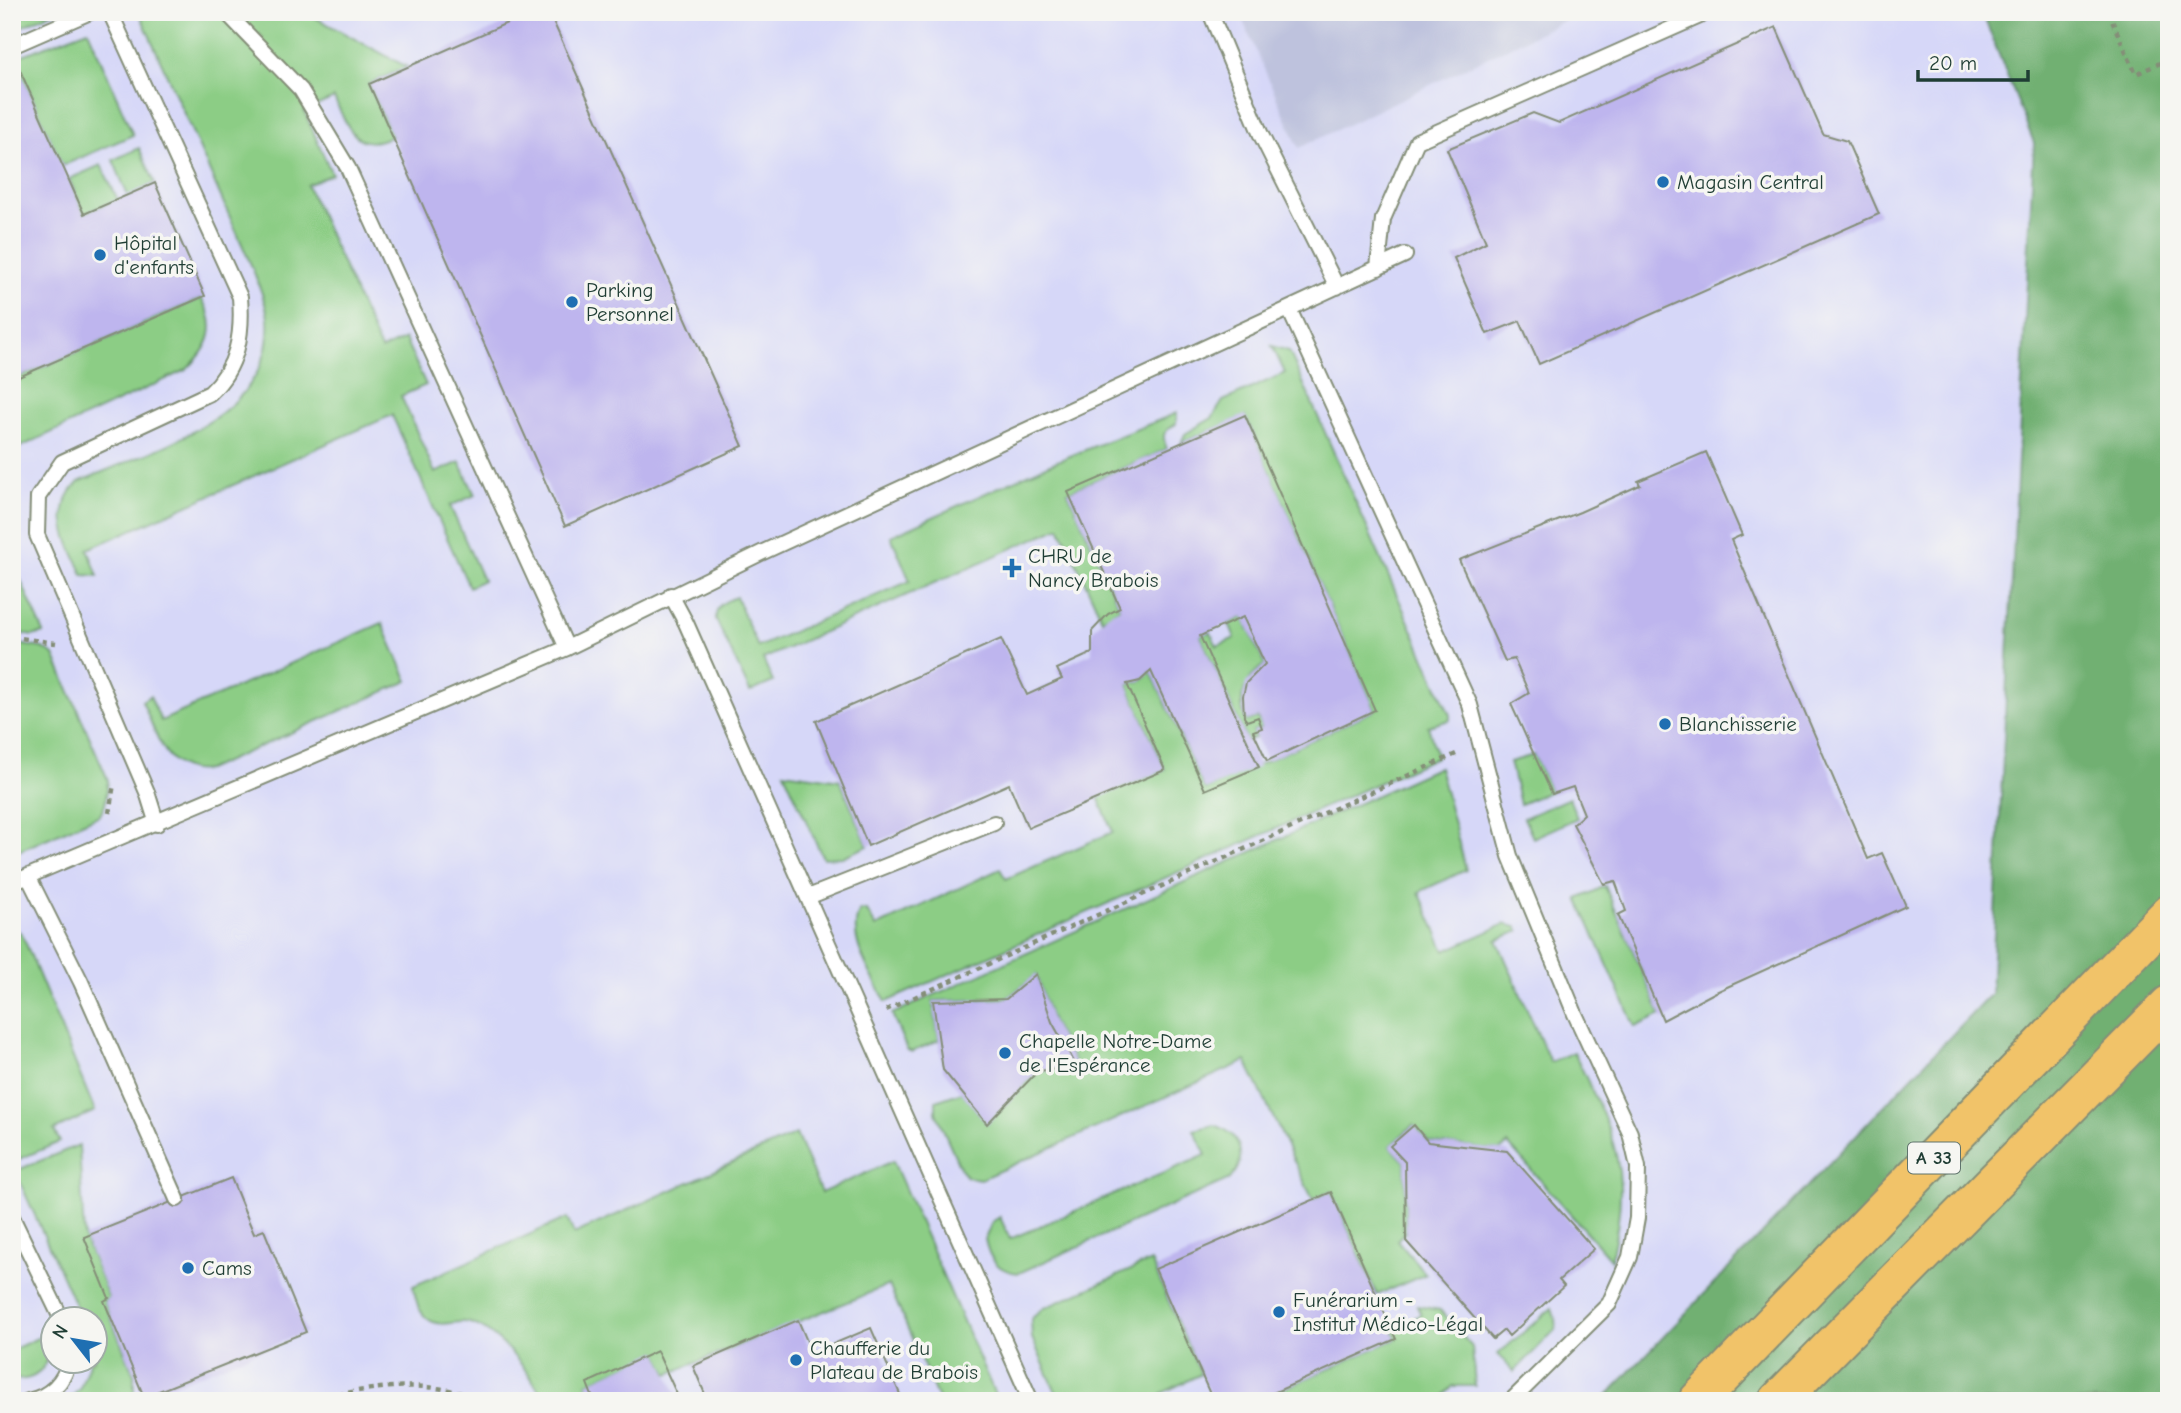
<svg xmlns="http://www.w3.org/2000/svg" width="2181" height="1413" viewBox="0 0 2181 1413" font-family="'Comic Neue',sans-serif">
  <rect width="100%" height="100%" fill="#f6f6f2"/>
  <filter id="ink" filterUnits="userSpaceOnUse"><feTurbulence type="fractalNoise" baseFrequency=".0143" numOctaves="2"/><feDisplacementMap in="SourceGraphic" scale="14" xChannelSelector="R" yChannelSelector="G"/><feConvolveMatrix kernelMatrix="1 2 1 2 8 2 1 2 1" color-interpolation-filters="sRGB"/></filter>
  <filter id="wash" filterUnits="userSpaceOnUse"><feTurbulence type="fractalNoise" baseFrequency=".00686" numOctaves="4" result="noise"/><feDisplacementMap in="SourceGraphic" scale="28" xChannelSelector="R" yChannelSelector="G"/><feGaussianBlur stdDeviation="1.57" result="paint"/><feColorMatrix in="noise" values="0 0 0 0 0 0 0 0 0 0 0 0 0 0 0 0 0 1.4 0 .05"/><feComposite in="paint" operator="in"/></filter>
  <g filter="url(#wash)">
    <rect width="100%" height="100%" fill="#e9dfbb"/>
    <path fill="#d6d7f8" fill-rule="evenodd" d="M 12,12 L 1982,12 L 2034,143 L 1991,994 L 1602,1401 L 12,1401 ZM 52,1318 L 94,1318 L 94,1360 L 52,1360 Z"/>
    <path fill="#bec2dd" d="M 1239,12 L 1582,12 L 1299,148 Z"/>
    <path fill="#8ccd85" stroke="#56855c" stroke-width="2" d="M 12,12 L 54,12 L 12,31 Z
      M 139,12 L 305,12 L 407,67 L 369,84 L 392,136 C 355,154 348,127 334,98 L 304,111 L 332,174 L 307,185 L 381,350 L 405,339 L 426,385 L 401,396 L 435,473 L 460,462 L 475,495 L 450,506 L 483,580 L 469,587 L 392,415 L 88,549 L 98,576 L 83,575 C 69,542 49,512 79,482 C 151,449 276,419 268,318 C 266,300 258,284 252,267 Z
      M 88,30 L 133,135 L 62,166 L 19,68 L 12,71 L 12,59 Z
      M 139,148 L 155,183 L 128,196 L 113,160 Z
      M 101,165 L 118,200 L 84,214 L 69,179 Z
      M 201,298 C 220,327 210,348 186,370 L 12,451 L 12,380 Z
      M 1272,346 L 1289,351 L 1450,715 L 1450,720 L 1428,726 L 1437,757 L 886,1002 C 873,976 845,938 860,910 L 867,911 L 876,927 L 1000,869 L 1006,879 L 1113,832 L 1098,797 L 1165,770 L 1127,684 L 1140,681 L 1151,671 L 1205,790 L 1375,710 L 1245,416 L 1181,443 L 1185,434 L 1212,418 L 1223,401 L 1285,373 Z
      M 1177,413 L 1176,424 C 1163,432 1161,434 1167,449 L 1068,492 L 1120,608 L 1102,619 L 1060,527 L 763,659 L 773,682 L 750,692 L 716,620 C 715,605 723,602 736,597 L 758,647 L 910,581 L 891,536 L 1050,464 Z
      M 12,561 L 44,633 L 32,636 L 12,631 Z
      M 1243,617 L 1265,664 C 1247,677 1234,701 1247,721 L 1258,717 L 1262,728 L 1253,731 L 1256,737 L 1247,741 L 1200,636 L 1210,631 L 1217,646 L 1235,638 L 1229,623 Z
      M 382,623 L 408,681 L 207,770 C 165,776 156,732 142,701 L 150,696 L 161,721 Z
      M 12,643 L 43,648 L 54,655 L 108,780 L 105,805 L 100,815 L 12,854 Z
      M 1534,755 L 1551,791 L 1520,804 L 1510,762 Z
      M 1439,767 L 1466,870 L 1419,892 L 1445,951 L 1505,924 L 1517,927 L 1519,931 L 1497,940 L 1550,1062 L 1574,1052 C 1593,1094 1619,1138 1620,1185 C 1621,1211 1616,1235 1611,1260 L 1508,1144 L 1500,1151 L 1428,1142 L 1413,1125 L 1390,1146 L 1405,1162 L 1406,1231 L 1397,1240 L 1426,1274 L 1377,1295 L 1331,1192 L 1313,1200 L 1246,1061 L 981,1179 L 967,1177 L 962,1172 L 936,1113 L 936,1101 L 962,1092 L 987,1123 L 1038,1071 L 1077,1066 L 1052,1022 L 1036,975 L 1006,999 L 933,1001 L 939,1040 L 912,1052 L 907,1050 L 892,1014 Z
      M 784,772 L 840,780 L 868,846 L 842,857 L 823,858 Z
      M 1569,798 L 1577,818 L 1533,838 L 1524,818 Z
      M 1605,886 L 1661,1015 L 1635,1027 L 1578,899 Z
      M 12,926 L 22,934 L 95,1111 L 54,1130 L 60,1142 L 12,1162 Z
      M 1214,1125 C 1240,1132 1249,1159 1230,1179 L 1019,1273 C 998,1271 989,1260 985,1239 L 992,1222 L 1000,1217 L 1010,1239 L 1206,1155 L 1194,1130 Z
      M 796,1134 L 821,1193 L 893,1161 L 998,1401 L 939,1401 L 889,1285 L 668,1374 L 657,1352 L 587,1383 L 594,1401 L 544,1401 C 533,1375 495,1326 465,1322 C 453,1321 439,1328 428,1319 C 417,1311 416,1298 413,1286 L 567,1218 L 574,1234 Z
      M 79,1145 L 84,1237 L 109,1298 L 104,1301 L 134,1375 L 134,1401 L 69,1401 L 80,1388 L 90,1361 L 94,1360 L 94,1318 L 81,1318 L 15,1171 Z
      M 1151,1261 L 1201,1374 L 1162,1393 L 1164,1401 L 1060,1401 L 1032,1338 L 1031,1319 L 1044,1308 Z
      M 1417,1306 L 1440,1310 L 1472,1347 L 1475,1386 L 1453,1386 L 1439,1401 L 1264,1401 L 1262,1398 L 1396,1339 L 1392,1329 L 1421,1315 Z
      M 1552,1308 L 1556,1322 L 1555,1330 L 1514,1372 L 1498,1354 Z
      M 46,1334 C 53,1360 42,1383 12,1379 L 12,1350 Z"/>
    <path fill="#71b072" stroke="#487653" stroke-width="2" d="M 1982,12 L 2169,12 L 2169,1401 L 1602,1401 L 1991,994 L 2034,143 Z"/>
    <g id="blocks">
      <path fill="#beb5ee" d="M 532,12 L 549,12 L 743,446 L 565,526 L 369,84 Z
        M 1776,27 L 1823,134 L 1847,141 L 1879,214 L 1539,364 L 1520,321 L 1487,334 L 1454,258 L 1486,242 L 1447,149 L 1533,113 L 1559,123 Z
        M 19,68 L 84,214 L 155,183 L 205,296 L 12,380 L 12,71 Z
        M 1245,415 L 1375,710 L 1267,761 L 1253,731 L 1262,728 L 1258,717 L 1247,721 L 1244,717 L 1243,696 L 1246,683 L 1265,664 L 1243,617 L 1200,636 L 1259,767 L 1205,790 L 1151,671 L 1140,681 L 1127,684 L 1165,770 L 1028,828 L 1009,784 L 868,846 L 816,721 L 1001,639 L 1027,695 L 1062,679 L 1057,669 L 1092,653 L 1092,631 L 1108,614 L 1120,608 L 1068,492 Z
        M 1706,452 L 1742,535 L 1731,540 L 1868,859 L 1882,853 L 1906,906 L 1716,992 L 1663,1020 L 1618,915 L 1626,911 L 1615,881 L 1604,884 L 1573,824 L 1584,814 L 1573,787 L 1552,794 L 1511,704 L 1529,693 L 1514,659 L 1505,661 L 1459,560 L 1580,512 L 1640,485 L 1638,481 Z
        M 1036,974 L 1052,1022 L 1077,1067 L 1038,1071 L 987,1124 L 943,1070 L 933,1001 L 1006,999 Z
        M 1414,1125 L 1428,1142 L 1507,1151 L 1594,1249 L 1559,1280 L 1564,1286 L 1509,1336 L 1504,1330 L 1493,1339 L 1406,1241 L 1405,1162 L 1390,1146 Z
        M 231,1178 L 254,1234 L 264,1230 L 306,1332 L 144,1397 L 104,1301 L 109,1298 L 84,1237 Z
        M 1331,1192 L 1396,1339 L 1255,1401 L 1213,1401 L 1155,1269 Z
        M 798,1320 L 812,1353 L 871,1328 L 903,1401 L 708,1401 L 693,1366 Z
        M 657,1351 L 680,1401 L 594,1401 L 587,1383 Z"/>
    </g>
  </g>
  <g filter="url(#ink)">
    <use href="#blocks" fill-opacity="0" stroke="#848e78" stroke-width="2"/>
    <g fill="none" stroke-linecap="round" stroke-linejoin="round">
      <defs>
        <path id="lane" d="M 110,12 L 240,297 C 243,334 238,367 210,393 L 62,462 L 38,497 L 37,535 L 147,792 L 157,824
          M 226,12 L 301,90 L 348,168 L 567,648
          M 1210,12 L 1261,135 L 1337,287
          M 12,46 L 90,12
          M 1378,268 L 1383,219 L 1417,141 L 1702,15
          M 1289,309 L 1470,705 L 1510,856 L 1575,1014 L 1630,1133 L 1638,1167 L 1637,1218 L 1630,1257 L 1609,1304 L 1511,1401
          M 671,595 L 686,623 L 1031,1401
          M 28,876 L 81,982 L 177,1199
          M 12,883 L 567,648 L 761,553 L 1405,255
          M 808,897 L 994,823
          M 12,1217 L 61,1318
          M 28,1401 C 49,1397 65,1382 69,1360"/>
        <path id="highway" d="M 1698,1401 L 2169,914
          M 1778,1401 L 2169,1005"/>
      </defs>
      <use href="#lane" stroke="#848e78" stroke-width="18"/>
      <use href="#highway" stroke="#848e78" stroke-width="42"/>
      <path stroke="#848e78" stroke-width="4.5" stroke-dasharray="5 5" stroke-linecap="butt" d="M 2108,12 L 2136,74 L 2169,59
        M 12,637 L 56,643
        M 109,813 L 114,784
        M 886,1010 L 1456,754
        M 12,1174 L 20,1192
        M 309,1401 C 365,1388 428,1376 483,1401"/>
      <use href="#lane" stroke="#fff" stroke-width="14"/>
      <use href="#highway" stroke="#f1c369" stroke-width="38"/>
    </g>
  </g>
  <g fill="#1f6fb2" stroke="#f6f6f2" stroke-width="2.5">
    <circle cx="1663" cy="182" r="7"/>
    <circle cx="100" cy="255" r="7"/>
    <circle cx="572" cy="302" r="7"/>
    <path d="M1008.5 557.5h7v7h7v7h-7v7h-7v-7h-7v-7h7z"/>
    <circle cx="1665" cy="724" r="7"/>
    <circle cx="1005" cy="1053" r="7"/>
    <circle cx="188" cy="1268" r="7"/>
    <circle cx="1279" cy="1312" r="7"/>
    <circle cx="796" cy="1360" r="7"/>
  </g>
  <g text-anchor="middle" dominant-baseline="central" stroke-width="7" stroke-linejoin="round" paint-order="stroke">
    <rect fill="#f6f6f2" stroke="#60746d" stroke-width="2" x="1908" y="1142.5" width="52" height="31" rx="5"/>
    <g font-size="19" font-weight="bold" fill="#1f3d34">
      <text x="1934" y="1158">A 33</text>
    </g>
    <g font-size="21" fill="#1f3d34" stroke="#f6f6f2" text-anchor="start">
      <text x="1677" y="182">Magasin Central</text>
      <text x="114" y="243">Hôpital<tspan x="114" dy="24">d'enfants</tspan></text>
      <text x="586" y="290">Parking<tspan x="586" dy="24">Personnel</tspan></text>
      <text x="1028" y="556">CHRU de<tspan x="1028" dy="24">Nancy Brabois</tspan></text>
      <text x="1679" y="724">Blanchisserie</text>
      <text x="1019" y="1041">Chapelle Notre-Dame<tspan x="1019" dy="24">de l'Espérance</tspan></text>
      <text x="202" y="1268">Cams</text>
      <text x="1293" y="1300">Funérarium -<tspan x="1293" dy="24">Institut Médico-Légal</tspan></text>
      <text x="810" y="1348">Chaufferie du<tspan x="810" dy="24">Plateau de Brabois</tspan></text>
    </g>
  </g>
  <rect width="2181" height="1413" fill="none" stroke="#f6f6f2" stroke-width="42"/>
  <g transform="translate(74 1340) rotate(301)"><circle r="33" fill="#f6f6f2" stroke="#a0aca6" stroke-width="2"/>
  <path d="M0-5L12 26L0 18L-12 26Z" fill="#1f6fb2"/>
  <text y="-10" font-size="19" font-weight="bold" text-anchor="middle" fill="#1f3d34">N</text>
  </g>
  <path d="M1918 70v10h110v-10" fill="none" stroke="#1f3d34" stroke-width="3.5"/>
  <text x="1929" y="70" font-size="21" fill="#1f3d34" stroke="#f6f6f2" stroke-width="5" paint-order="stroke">20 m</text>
</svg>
